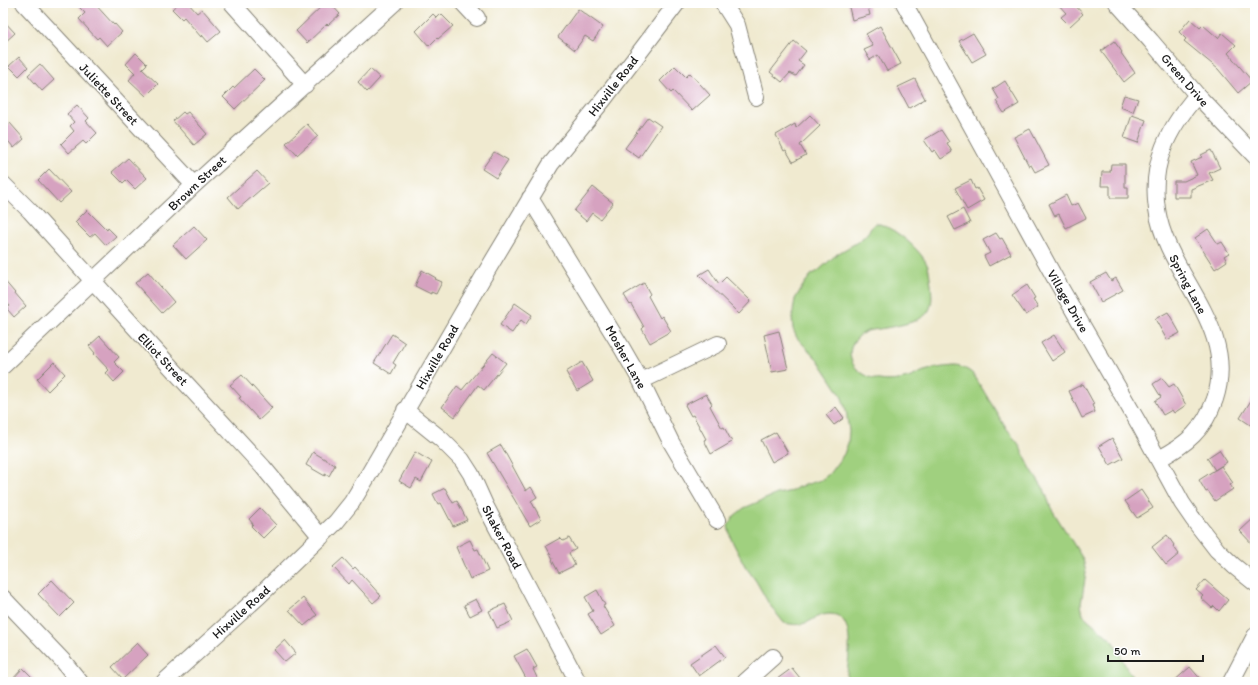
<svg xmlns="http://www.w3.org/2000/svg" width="1258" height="685" viewBox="0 0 1258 685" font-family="Itim,sans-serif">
  <rect width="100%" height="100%" fill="#fff"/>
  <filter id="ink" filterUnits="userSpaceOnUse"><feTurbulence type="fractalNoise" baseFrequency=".025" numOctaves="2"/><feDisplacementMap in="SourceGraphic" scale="8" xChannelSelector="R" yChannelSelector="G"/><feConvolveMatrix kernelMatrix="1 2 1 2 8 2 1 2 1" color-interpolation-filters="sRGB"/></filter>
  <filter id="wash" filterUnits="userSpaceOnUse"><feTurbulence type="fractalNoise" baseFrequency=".012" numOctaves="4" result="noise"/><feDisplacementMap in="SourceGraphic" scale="16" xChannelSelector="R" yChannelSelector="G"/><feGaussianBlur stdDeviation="0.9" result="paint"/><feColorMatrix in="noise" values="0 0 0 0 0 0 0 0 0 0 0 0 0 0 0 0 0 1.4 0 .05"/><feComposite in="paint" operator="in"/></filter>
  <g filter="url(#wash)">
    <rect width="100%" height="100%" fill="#f0ead0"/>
    <path fill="#a0d07f" stroke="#5e764e" d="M 875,223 C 892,225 923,251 928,267 C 930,273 930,280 931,285 C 932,295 933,304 928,312 C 919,325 882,328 867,331 C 860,334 853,341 851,348 C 849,355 851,363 856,368 C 871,383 892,383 911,377 C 916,375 922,371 928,370 C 933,368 938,368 943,367 C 947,367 951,366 955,366 C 963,367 969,370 974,375 L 1007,430 L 1018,443 L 1031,469 L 1044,489 L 1051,508 L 1083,559 L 1086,573 L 1081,604 L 1083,615 L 1114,642 L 1127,669 L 1136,682 L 846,682 C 848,660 860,603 819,616 C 814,618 810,622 805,623 C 798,626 791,624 784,623 L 769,604 L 756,581 L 745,566 L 731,539 L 728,526 L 734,516 L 744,508 L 777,494 L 792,491 L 798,487 L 821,480 L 829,474 L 844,454 L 848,443 L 849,431 L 846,410 L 841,395 L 818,360 L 797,338 L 793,329 L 792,318 L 795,299 L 804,284 L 811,275 L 818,271 L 837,254 L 856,243 L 865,236 Z"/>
    <g id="blocks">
      <path fill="#d6a2c0" d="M 75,3 L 94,3 L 114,25 L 115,24 L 122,32 L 107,46 L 99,37 L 97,39 L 79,19 L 85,13 Z
        M 179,3 L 188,3 L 197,13 L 202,9 L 221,31 L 208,42 L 202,35 L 201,37 L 184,17 L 182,19 L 172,9 Z
        M 325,3 L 330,3 L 340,14 L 328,25 L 327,24 L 307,43 L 296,31 Z
        M 848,3 L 867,3 L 870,15 L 852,20 Z
        M 1057,3 L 1073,3 L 1083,14 L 1070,26 L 1061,17 L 1066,13 Z
        M 578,9 L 603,27 L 593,41 L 585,36 L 575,50 L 558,37 Z
        M 433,14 L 437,18 L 441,14 L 453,26 L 438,39 L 437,38 L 429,46 L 416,31 Z
        M 1190,19 L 1200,28 L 1203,25 L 1218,38 L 1222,33 L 1236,45 L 1228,53 L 1252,81 L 1238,93 L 1218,69 L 1184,41 L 1186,39 L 1179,32 Z
        M 3,20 L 15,33 L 3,44 Z
        M 880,26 L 901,64 L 887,71 L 878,55 L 870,60 L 864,50 L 873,46 L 866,34 Z
        M 973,33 L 986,54 L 972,62 L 959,41 Z
        M 794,41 L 806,51 L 798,61 L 804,65 L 796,76 L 790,73 L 782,82 L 770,72 Z
        M 1114,41 L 1122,52 L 1121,53 L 1135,73 L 1124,82 L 1101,51 Z
        M 136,53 L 147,64 L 142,69 L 158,84 L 146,96 L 129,80 L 135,73 L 126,64 Z
        M 19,57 L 28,67 L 19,76 L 9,66 Z
        M 40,64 L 54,80 L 42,91 L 28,75 Z
        M 675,66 L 686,77 L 690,73 L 710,95 L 692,111 L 673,91 L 671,93 L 660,81 Z
        M 254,69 L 265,80 L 235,109 L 223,97 L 233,87 L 234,88 Z
        M 370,69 L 380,78 L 367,92 L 358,82 Z
        M 915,79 L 925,99 L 909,108 L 898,87 Z
        M 1005,81 L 1019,104 L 1004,113 L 996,101 L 999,99 L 993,89 Z
        M 1124,95 L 1138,99 L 1133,112 L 1120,107 Z
        M 77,105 L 89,118 L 86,121 L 97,133 L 86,144 L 83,141 L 69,153 L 61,144 L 74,131 L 70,126 L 74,122 L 67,114 Z
        M 183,112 L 185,114 L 188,112 L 207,134 L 194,145 L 173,121 Z
        M 810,115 L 820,126 L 800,145 L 806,155 L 793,162 L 786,150 L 784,151 L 776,135 L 795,124 L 796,128 Z
        M 1132,115 L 1146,120 L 1138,143 L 1124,138 Z
        M 648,117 L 661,126 L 639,158 L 625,148 Z
        M 10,123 L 24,139 L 14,148 L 3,135 L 3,130 Z
        M 307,124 L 318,136 L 297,155 L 286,143 Z
        M 1030,129 L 1049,165 L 1035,172 L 1031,165 L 1029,166 L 1014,137 Z
        M 941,130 L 949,142 L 947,143 L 952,152 L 941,159 L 935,150 L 932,152 L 924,140 Z
        M 1211,150 L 1220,168 L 1209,173 L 1213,180 L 1191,189 L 1191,197 L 1174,197 L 1174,181 L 1184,181 L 1197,175 L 1191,162 L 1202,157 L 1201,155 Z
        M 494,152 L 508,160 L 496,178 L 482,169 Z
        M 128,158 L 147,178 L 135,189 L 126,180 L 123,183 L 112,172 Z
        M 1111,164 L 1125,164 L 1125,187 L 1128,187 L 1128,198 L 1110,198 L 1110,186 L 1101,186 L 1102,172 L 1110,172 Z
        M 49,169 L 71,192 L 59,203 L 38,180 Z
        M 257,171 L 268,183 L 238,209 L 228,197 Z
        M 971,180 L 975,189 L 977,188 L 984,200 L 967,210 L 955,188 Z
        M 593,187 L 613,203 L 600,219 L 592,213 L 586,221 L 574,211 Z
        M 1066,195 L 1071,206 L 1078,203 L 1086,218 L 1066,228 L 1059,214 L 1055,216 L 1049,204 Z
        M 963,209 L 970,223 L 955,230 L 948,217 Z
        M 87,210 L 107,230 L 108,228 L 116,236 L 106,245 L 95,233 L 90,237 L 75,222 Z
        M 194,226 L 207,240 L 186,259 L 173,245 Z
        M 1208,229 L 1218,244 L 1222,242 L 1229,253 L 1224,256 L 1227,261 L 1215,269 L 1195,238 Z
        M 996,233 L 1000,239 L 1002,238 L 1011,254 L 989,266 L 984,256 L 990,253 L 983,240 Z
        M 709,269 L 719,284 L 726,277 L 751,301 L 739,314 L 699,275 Z
        M 422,270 L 436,278 L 435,279 L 442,282 L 436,294 L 431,292 L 431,294 L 415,286 Z
        M 148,272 L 174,302 L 162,313 L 135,283 Z
        M 1106,273 L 1111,281 L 1116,278 L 1123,290 L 1101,302 L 1090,282 Z
        M 3,279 L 26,306 L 14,317 L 7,309 L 10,306 L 3,298 Z
        M 644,283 L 650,294 L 648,296 L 660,318 L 662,316 L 671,331 L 650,343 L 642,329 L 644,327 L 631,304 L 630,305 L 624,295 Z
        M 1027,285 L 1035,298 L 1033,299 L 1038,307 L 1026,315 L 1012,295 Z
        M 515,303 L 532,315 L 526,324 L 521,320 L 512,333 L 500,325 Z
        M 1168,312 L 1180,333 L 1167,340 L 1155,319 Z
        M 779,331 L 788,369 L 772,372 L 764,335 Z
        M 392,334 L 405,343 L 393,363 L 396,365 L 391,374 L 374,363 Z
        M 1054,335 L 1065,352 L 1052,361 L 1041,343 Z
        M 100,336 L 119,357 L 114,362 L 124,372 L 114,382 L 106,373 L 109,370 L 94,354 L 95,353 L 89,346 Z
        M 493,353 L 506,363 L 484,390 L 478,385 L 455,417 L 442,407 L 457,386 L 462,390 Z
        M 54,362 L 65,374 L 48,391 L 37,379 Z
        M 582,362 L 593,381 L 577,391 L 566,372 Z
        M 242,375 L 272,408 L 259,420 L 239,398 L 241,397 L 230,385 Z
        M 1162,378 L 1169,387 L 1174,384 L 1186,405 L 1174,413 L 1172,410 L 1163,415 L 1155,401 L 1161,397 L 1153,384 Z
        M 1083,384 L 1094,404 L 1092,405 L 1095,412 L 1082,418 L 1069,391 Z
        M 706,394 L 712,404 L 710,406 L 722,428 L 724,427 L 732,442 L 711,454 L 704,440 L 706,439 L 693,415 L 691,416 L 685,405 Z
        M 1255,394 L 1255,428 L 1240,418 Z
        M 836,407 L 844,418 L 834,425 L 826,415 Z
        M 776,432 L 788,453 L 772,462 L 761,440 Z
        M 1112,438 L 1123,458 L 1110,465 L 1099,446 Z
        M 501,445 L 526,491 L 531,487 L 537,497 L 531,501 L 541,519 L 530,526 L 487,453 Z
        M 1219,450 L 1227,462 L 1215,470 L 1207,458 Z
        M 313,452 L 335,465 L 329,476 L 325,474 L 325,476 L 306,465 Z
        M 415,452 L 432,462 L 421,482 L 416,479 L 411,488 L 399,481 Z
        M 1221,466 L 1233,483 L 1230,485 L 1233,489 L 1215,501 L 1208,491 L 1206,492 L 1199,480 Z
        M 445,488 L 453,503 L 457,501 L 467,520 L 453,526 L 441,503 L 438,504 L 433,494 Z
        M 1141,490 L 1153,508 L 1137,518 L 1125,501 Z
        M 260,508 L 276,525 L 263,538 L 251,526 L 253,524 L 249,519 Z
        M 1255,517 L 1255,547 L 1240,531 Z
        M 1167,535 L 1174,545 L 1173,546 L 1179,554 L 1166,565 L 1152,547 Z
        M 560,538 L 563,541 L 569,538 L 576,549 L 569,553 L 575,565 L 559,573 L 552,560 L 553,559 L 546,546 Z
        M 470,540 L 475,550 L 478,549 L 488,571 L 470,579 L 456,547 Z
        M 343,558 L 353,569 L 355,567 L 381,596 L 373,603 L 352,580 L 349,584 L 333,567 Z
        M 52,580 L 74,603 L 60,617 L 38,594 Z
        M 1205,580 L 1228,600 L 1219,611 L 1214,606 L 1212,608 L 1201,598 L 1203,596 L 1196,590 Z
        M 597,590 L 605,605 L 603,606 L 615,626 L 601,635 L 588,614 L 593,611 L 585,597 Z
        M 303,598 L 317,615 L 304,626 L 289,610 Z
        M 476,599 L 482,610 L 470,616 L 464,605 Z
        M 505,604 L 513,621 L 497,628 L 489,611 Z
        M 285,640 L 296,653 L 285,662 L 274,650 Z
        M 137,643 L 148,655 L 123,679 L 112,667 Z
        M 716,645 L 725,657 L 699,676 L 690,663 Z
        M 527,649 L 537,667 L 533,669 L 539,682 L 528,682 L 514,656 Z
        M 1190,667 L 1203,682 L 1173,682 Z
        M 23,668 L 37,682 L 10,682 Z
        M 792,668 L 800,678 L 795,682 L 773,682 Z"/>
    </g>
  </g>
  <g filter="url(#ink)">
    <use href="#blocks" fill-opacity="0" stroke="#868376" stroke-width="1"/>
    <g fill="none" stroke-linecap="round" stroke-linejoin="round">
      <defs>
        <path id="minor" d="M 24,3 L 194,185
          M 232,3 L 305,85
          M 463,3 L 477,18
          M 723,3 L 737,25 L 756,97
          M 904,3 L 1056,280 L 1139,424 L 1182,503 L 1193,519 L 1217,550 L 1234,566 L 1255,583
          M 1117,3 L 1151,41 L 1197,95 L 1255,156
          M 3,184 L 30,211 L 158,353 L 263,467 L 321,537
          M 530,198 L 622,348 L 641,381 L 671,442 L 717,520
          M 3,366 L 194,185 L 394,3
          M 641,381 L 718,344
          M 405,410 L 441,439 L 462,460 L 471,474 L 485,505 L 578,682
          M 1159,459 C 1187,444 1204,430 1215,399 C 1239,326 1166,275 1157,209 C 1150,163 1168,129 1197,95
          M 3,598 L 63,661 L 80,682
          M 164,682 L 259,596 L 336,522 L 352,502 L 369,474 L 482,279 L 551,164 L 604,99 L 677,3
          M 745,682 L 773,657
          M 1231,682 L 1255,636"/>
      </defs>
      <use href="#minor" stroke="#868376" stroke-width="18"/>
      <use href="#minor" stroke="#fff" stroke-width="16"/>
    </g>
  </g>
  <g text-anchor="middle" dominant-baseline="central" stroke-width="3" stroke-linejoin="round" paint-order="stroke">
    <g font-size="13" fill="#1c1c1c" stroke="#fff">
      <text transform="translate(1185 80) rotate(49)">Green Drive</text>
      <text transform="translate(613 86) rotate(-52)">Hixville Road</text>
      <text transform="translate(109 94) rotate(47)">Juliette Street</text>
      <text transform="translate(197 183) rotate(-43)">Brown Street</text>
      <text transform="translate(1188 284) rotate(62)">Spring Lane</text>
      <text transform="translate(1068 301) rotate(60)">Village Drive</text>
      <text transform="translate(437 357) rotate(-60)">Hixville Road</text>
      <text transform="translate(626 357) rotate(61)">Mosher Lane</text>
      <text transform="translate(163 359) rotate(47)">Elliot Street</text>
      <text transform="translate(502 537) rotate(62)">Shaker Road</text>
      <text transform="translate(241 612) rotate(-42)">Hixville Road</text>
    </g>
  </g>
  <rect width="1258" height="685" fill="none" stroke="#fff" stroke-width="16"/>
  <path d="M1108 655v6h95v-6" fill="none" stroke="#1c1c1c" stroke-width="2"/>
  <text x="1114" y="655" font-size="12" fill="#1c1c1c" stroke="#ffffff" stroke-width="3" paint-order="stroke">50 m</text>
</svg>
